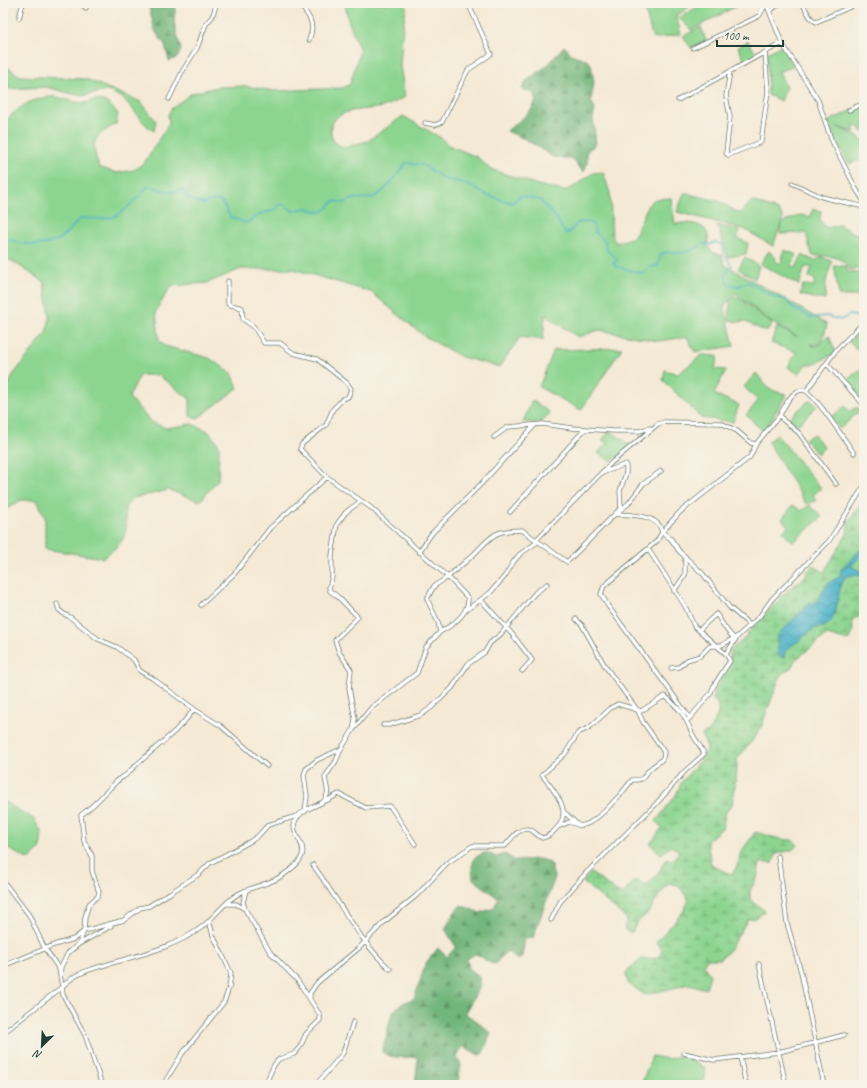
<svg xmlns="http://www.w3.org/2000/svg" width="867" height="1088" viewBox="0 0 867 1088" font-family="Caveat,sans-serif">
  <defs>
    <pattern id="forest-firs" width="22" height="20" patternUnits="userSpaceOnUse"><rect width="22" height="20" fill="#71b67a"/><path d="M5 1l3.5 6h-7zM16 11l3.5 6h-7z" fill="#5c9565"/></pattern>
    <pattern id="wetland-marsh" width="20" height="14" patternUnits="userSpaceOnUse"><rect width="20" height="14" fill="#8cd590"/><path d="M1 5h8M5 5V1M11 12h8M15 12V8" fill="none" stroke="#72ae76"/></pattern>
    <pattern id="water-waves" width="16" height="10" patternUnits="userSpaceOnUse"><rect width="16" height="10" fill="#4ab2c9"/><path d="M0 5q4-4 8 0t8 0" fill="none" stroke="#3d92a4"/></pattern>
  </defs>
  <rect width="100%" height="100%" fill="#f7f3e8"/>
  <filter id="ink" filterUnits="userSpaceOnUse"><feTurbulence type="fractalNoise" baseFrequency=".025" numOctaves="2"/><feDisplacementMap in="SourceGraphic" scale="8" xChannelSelector="R" yChannelSelector="G"/><feConvolveMatrix kernelMatrix="1 2 1 2 8 2 1 2 1" color-interpolation-filters="sRGB"/></filter>
  <filter id="wash" filterUnits="userSpaceOnUse"><feTurbulence type="fractalNoise" baseFrequency=".012" numOctaves="4" result="noise"/><feDisplacementMap in="SourceGraphic" scale="16" xChannelSelector="R" yChannelSelector="G"/><feGaussianBlur stdDeviation="0.9" result="paint"/><feColorMatrix in="noise" values="0 0 0 0 0 0 0 0 0 0 0 0 0 0 0 0 0 1.4 0 .05"/><feComposite in="paint" operator="in"/></filter>
  <g filter="url(#wash)">
    <rect width="100%" height="100%" fill="#f4e9d4"/>
    <path fill="#8cd590" stroke="#568962" d="M 345,3 L 407,3 L 403,25 L 400,65 L 405,97 C 399,100 392,104 386,106 C 368,112 333,105 331,130 C 330,139 335,143 342,147 L 368,141 L 403,116 L 441,138 L 448,145 L 477,157 L 490,169 L 538,185 L 564,191 L 572,188 L 593,173 L 603,172 L 610,193 L 612,236 L 616,243 L 634,237 L 648,205 L 655,199 L 671,198 L 675,224 C 691,221 714,224 707,246 L 714,253 L 722,255 L 724,264 L 827,324 L 823,340 L 817,345 L 810,344 L 816,347 L 829,336 L 836,353 L 812,365 L 806,364 L 799,374 L 788,367 L 796,352 L 771,343 L 777,327 L 798,337 L 769,321 L 736,293 L 724,306 L 734,346 L 695,352 L 687,337 L 658,341 L 599,330 L 578,337 L 545,315 L 543,340 L 520,337 L 499,367 L 462,357 L 424,336 L 371,292 L 293,269 L 241,269 L 207,283 L 171,286 L 156,311 L 159,340 L 165,346 L 209,358 L 232,373 L 238,388 L 198,418 L 190,416 L 190,399 L 158,375 L 140,375 L 129,397 L 151,422 L 166,428 L 192,424 L 208,431 L 219,445 L 218,480 L 200,501 L 169,490 L 134,498 L 125,507 C 127,538 128,538 103,558 L 45,549 L 45,517 L 37,500 L 21,500 L 3,511 L 3,397 L 13,375 L 46,333 L 50,317 L 44,282 L 12,261 L 3,258 L 3,126 C 13,109 34,96 55,97 C 64,98 73,102 83,103 C 87,103 90,101 95,100 C 105,99 112,106 118,114 L 116,124 C 93,137 90,141 99,167 L 116,173 L 134,170 L 144,163 L 169,123 L 168,115 L 172,108 L 192,93 L 218,87 L 246,86 L 274,91 L 343,88 L 350,84 L 360,51 L 348,20 Z
      M 649,3 L 688,3 L 689,7 L 676,16 L 681,34 L 653,39 L 644,6 Z
      M 704,3 L 733,3 L 735,7 L 691,30 L 679,18 Z
      M 701,27 L 706,41 L 691,48 L 683,36 Z
      M 748,41 L 757,55 L 745,62 L 738,47 Z
      M 782,45 L 794,67 L 779,71 L 786,88 L 781,101 L 768,95 L 767,53 Z
      M 3,64 L 20,76 L 86,79 L 141,102 L 156,121 L 154,131 L 147,126 L 123,98 L 108,91 L 81,96 L 46,87 L 9,89 L 6,74 L 3,72 Z
      M 864,105 L 864,132 L 854,124 L 854,133 L 836,126 L 864,140 L 864,158 L 849,164 L 827,125 L 831,124 L 827,122 Z
      M 684,193 L 719,201 L 740,214 L 752,201 L 779,211 L 783,218 L 781,223 L 800,215 L 810,217 L 813,209 L 821,211 L 820,220 L 826,228 L 839,225 L 856,234 L 863,230 L 864,268 L 850,270 C 843,256 828,255 813,256 L 810,249 L 806,233 L 780,234 L 781,224 L 773,246 L 744,229 L 677,212 Z
      M 717,225 L 740,230 L 737,238 L 748,243 L 746,254 L 728,257 Z
      M 784,250 L 797,255 L 791,266 L 796,268 L 802,255 L 815,261 L 821,257 L 832,261 L 826,281 L 825,300 L 800,295 L 803,285 L 814,286 L 815,279 L 809,277 L 812,267 L 805,267 L 799,285 L 760,264 L 769,251 L 776,258 L 775,261 L 781,264 Z
      M 745,257 L 759,266 L 755,279 L 738,269 Z
      M 834,266 L 846,266 L 848,272 L 861,273 L 861,276 L 864,275 L 863,296 L 839,296 Z
      M 737,296 L 772,324 L 766,332 L 744,321 L 739,322 L 729,320 L 730,301 Z
      M 864,327 L 864,355 L 849,342 Z
      M 622,348 L 581,410 L 539,387 L 554,350 Z
      M 702,355 L 718,356 L 715,369 L 726,370 L 714,394 L 739,405 L 733,422 L 701,418 L 663,380 L 665,370 L 678,374 Z
      M 864,366 L 864,395 L 859,399 L 846,381 Z
      M 756,373 L 769,389 L 786,395 L 764,432 L 746,415 L 758,401 L 744,387 Z
      M 532,400 L 550,413 L 540,423 L 523,422 Z
      M 810,400 L 817,406 L 798,425 L 789,418 Z
      M 845,406 L 850,411 L 857,407 L 859,411 L 840,429 L 830,418 Z
      M 610,431 L 632,446 L 611,461 L 598,453 L 607,443 L 602,440 Z
      M 814,434 L 824,448 L 817,454 L 805,439 Z
      M 777,435 L 821,488 L 813,495 L 816,501 L 806,504 L 768,442 Z
      M 793,505 L 801,511 L 810,505 L 822,517 L 793,542 L 783,532 L 788,526 L 782,519 Z
      M 3,801 L 34,819 L 42,833 L 40,849 L 29,860 L 3,846 Z
      M 684,1055 L 705,1068 C 706,1075 706,1081 699,1085 L 641,1085 L 652,1056 L 668,1059 Z"/>
    <path fill="url(#forest-firs)" stroke="#487a57" d="M 148,3 L 176,3 L 174,22 L 181,50 L 177,58 L 169,61 L 165,45 L 155,31 Z
      M 564,46 L 573,55 L 585,59 L 591,64 L 594,83 L 591,101 L 595,109 L 593,119 L 596,144 L 587,151 L 587,164 L 584,172 L 578,167 L 574,159 L 553,157 L 527,140 L 507,131 C 514,124 545,105 533,93 C 530,90 525,91 522,89 L 526,81 L 548,65 Z
      M 484,853 L 488,853 L 496,857 L 505,854 L 515,861 C 529,861 539,855 551,864 L 553,874 L 555,877 L 533,938 L 525,939 L 522,957 L 518,960 L 507,951 L 495,964 C 487,964 483,956 475,954 L 467,959 L 469,968 L 479,976 L 481,985 L 466,1011 L 467,1015 L 477,1021 L 491,1033 L 483,1053 L 479,1055 L 463,1046 L 457,1057 L 461,1064 L 458,1085 L 415,1085 L 418,1057 C 411,1057 389,1059 384,1053 C 381,1049 385,1043 386,1038 C 390,1017 391,1005 414,999 L 426,963 L 438,948 L 447,957 L 456,947 L 445,929 L 454,913 L 461,905 L 480,913 L 494,908 L 498,898 L 473,879 L 472,867 L 474,858 Z"/>
    <path fill="url(#wetland-marsh)" stroke="#568962" d="M 864,500 L 864,612 L 862,616 L 852,619 L 853,631 L 848,641 L 827,635 L 795,660 L 791,668 L 781,674 L 761,727 L 752,741 L 737,759 L 737,771 L 732,805 L 726,812 L 722,828 L 707,841 L 711,865 L 732,875 L 737,866 L 741,852 L 755,832 C 768,835 778,840 792,840 L 798,845 L 792,850 L 776,854 L 773,863 L 760,863 L 757,879 L 750,890 L 750,899 L 765,911 L 755,918 L 748,919 L 728,952 L 719,959 L 707,959 L 703,965 L 710,975 L 706,989 L 689,984 L 645,995 L 628,983 L 626,973 L 641,959 L 659,958 L 662,950 L 656,942 L 683,912 L 689,900 L 678,885 L 669,883 L 657,898 L 649,912 L 638,921 L 632,932 L 628,933 L 624,929 L 627,919 L 583,882 L 591,873 L 622,895 L 635,880 L 647,885 L 659,872 L 665,860 L 675,859 L 679,851 L 671,846 L 661,854 L 650,844 L 662,828 L 656,821 L 676,795 L 681,783 L 707,751 L 707,747 L 702,736 L 704,733 L 708,733 L 718,714 L 718,705 L 713,699 L 715,690 L 729,665 L 731,650 L 745,638 L 758,620 L 768,612 L 787,591 L 804,577 L 813,565 L 824,572 L 847,534 L 849,520 Z"/>
    <path fill="url(#water-waves)" stroke="#34787e" d="M 864,545 L 864,553 L 851,566 L 862,572 L 861,575 L 846,576 L 841,583 L 836,610 L 831,622 L 824,627 L 815,628 L 785,651 L 784,658 L 778,655 L 777,636 L 808,604 L 817,602 L 827,584 L 840,576 L 841,569 L 845,567 L 847,563 L 854,557 Z"/>
    <g fill="none" stroke-linecap="round" stroke-linejoin="round">
      <path stroke="#4ab2c9" stroke-width="1.5" d="M 3,243 L 10,240 C 26,245 43,248 59,239 C 67,235 74,224 81,218 C 90,218 101,220 110,218 C 124,215 138,196 149,186 L 170,192 L 182,190 L 189,199 L 203,204 C 220,196 223,201 230,217 L 246,223 L 263,213 L 275,210 L 280,204 L 285,205 L 293,211 L 306,208 L 319,212 L 325,210 L 334,201 L 345,203 C 358,194 364,202 374,197 C 385,193 399,173 406,163 L 423,165 L 444,179 L 464,183 L 487,195 L 512,203 L 520,196 L 540,200 L 556,218 L 565,233 L 569,233 C 576,222 581,219 593,224 L 595,232 L 605,241 C 604,253 612,252 618,260 L 613,263 L 616,267 C 626,268 633,272 643,273 L 649,267 L 658,266 L 661,254 C 669,250 672,253 680,253 C 688,252 698,248 704,243 L 709,245 L 715,242 L 722,245 L 724,254 L 732,266 C 725,272 724,276 728,284 L 739,286 L 749,282 L 776,298 L 786,299 C 794,313 799,309 811,318 L 826,316 L 841,320 L 849,315 L 864,317"/>
    </g>
  </g>
  <g filter="url(#ink)">
    <g fill="none" stroke-linecap="round" stroke-linejoin="round">
      <defs>
        <path id="street" d="M 80,3 L 86,8
          M 297,3 C 309,14 316,24 309,40
          M 766,3 L 782,43 L 818,100 L 831,139 L 856,189 L 864,201
          M 802,3 L 810,17 L 816,22 L 859,3
          M 770,11 L 780,3
          M 19,18 L 23,3
          M 693,48 L 759,16 L 766,4
          M 730,71 L 726,96 L 730,117 L 726,153 L 728,155 L 761,142 L 768,91 L 765,52
          M 169,99 L 182,72 L 197,48 L 206,24 L 212,17 L 217,3
          M 678,100 L 782,43
          M 849,110 L 864,103
          M 425,123 L 435,125 L 442,122 L 468,70 L 491,54 L 468,3
          M 792,183 L 822,197 L 864,207
          M 827,364 L 864,405
          M 806,391 L 837,349 L 864,322
          M 780,415 C 785,406 790,392 802,390 C 812,388 847,444 854,453
          M 494,437 L 508,427 L 543,424 L 572,428 L 614,431 L 639,431 L 650,428
          M 602,473 L 626,464 L 626,473 L 620,491 L 621,508 L 615,514
          M 327,477 L 370,507 L 448,577 L 434,586 L 427,599 L 438,622 L 440,632 C 453,625 469,614 468,598 L 448,577 C 457,568 470,559 478,550 C 494,533 498,530 522,530 L 567,562 L 615,514 C 630,515 659,514 662,532 L 657,541 L 604,586 L 601,594 L 608,606 L 690,718
          M 619,511 L 628,504 L 643,484 L 661,471
          M 510,512 L 585,429
          M 648,549 L 685,606 L 694,626 L 726,654
          M 419,552 L 432,533 L 481,484 L 535,425
          M 674,591 L 685,575 L 685,556
          M 481,600 L 512,634 L 532,660 L 522,671
          M 57,604 L 59,610 L 64,614 L 70,617 L 98,639 L 117,647 L 134,660 L 140,671 L 152,678 L 194,709 L 221,726 L 267,766
          M 201,605 L 235,573 L 270,528 L 327,477 L 300,449 L 302,444 L 326,425 L 333,409 L 343,399 L 348,397 L 351,389 L 347,383 L 317,359 L 293,353 L 280,343 L 264,343 L 254,327 L 243,319 L 242,308 L 228,304 L 228,281
          M 466,610 L 490,593 L 505,576 L 514,561 L 520,554 L 536,543 L 537,539 L 611,463 L 658,424 L 664,422 L 721,423 L 737,431 L 751,443 L 756,444 L 780,415 L 783,420 L 799,433 L 836,484
          M 576,619 L 582,625 L 605,666 L 638,711 L 643,722 L 664,752 C 664,762 657,762 651,768 C 642,776 647,780 632,780 C 624,791 592,830 578,825
          M 750,625 L 730,608 L 703,574 L 679,551 L 671,539 L 662,532 L 680,512 L 750,457 L 756,444
          M 699,630 L 716,614 C 722,622 726,631 733,637
          M 671,668 L 679,667 L 687,660 L 700,656 L 710,646 L 722,645 L 738,636
          M 689,719 L 711,693 C 711,688 726,667 730,661 L 726,654 L 738,636 L 759,617 L 772,599 L 829,541 L 864,486
          M 383,725 L 389,725 L 421,715 L 432,707 L 452,688 L 468,664 L 485,652 L 490,643 L 501,634 L 535,593 L 547,584
          M 353,730 L 355,719 L 349,688 L 351,670 L 339,652 L 335,640 L 358,617 L 337,596 L 330,591 L 329,588 L 332,577 L 332,556 L 337,524 L 346,512 L 361,501
          M 341,749 L 353,730 L 371,708 L 417,673 L 426,647 L 440,632
          M 326,801 L 339,794 L 366,808 L 390,806 L 415,844
          M 560,826 L 569,822 L 578,825 L 563,811
          M 778,856 L 787,923 L 801,972 L 824,1085
          M 313,865 C 338,899 359,941 390,969
          M 3,881 L 29,915 L 44,947 L 59,969 L 62,987 L 3,1033
          M 246,891 L 243,902 L 245,909 L 270,952 L 298,981 L 320,1015 L 320,1020 L 306,1034 L 300,1047 L 294,1054 L 279,1059 L 274,1065 L 265,1085
          M 862,896 L 864,902
          M 226,904 L 236,904 L 245,909
          M 79,944 L 111,926
          M 759,964 L 786,1085
          M 3,966 L 54,945 L 74,939 L 84,931 L 124,920 L 140,908 L 149,906 L 170,893 L 199,874 L 210,863 L 251,841 L 258,836 L 268,825 L 300,815
          M 60,975 L 61,967 L 68,953 L 79,944 L 84,931 L 85,917 L 89,904 L 98,896 L 99,892 L 92,871 L 92,856 L 84,841 L 81,815 C 95,805 104,794 115,783 C 118,779 124,777 127,774 C 149,751 176,735 194,709
          M 310,999 L 310,993 L 317,983 L 359,948 L 384,922 L 416,896 L 447,863 L 472,846 L 505,846 C 511,839 520,825 531,830 C 535,832 538,836 542,838 C 548,837 551,834 555,830 C 575,812 554,791 542,775 L 544,773 L 565,754 L 578,733 L 590,727 L 612,707 L 618,704 L 641,711 L 665,696 C 681,710 684,714 692,733 C 695,740 701,746 704,754 L 685,771 L 656,804 L 587,872 L 560,902 L 551,920
          M 684,1053 L 714,1060 L 779,1052 L 844,1035
          M 740,1057 L 746,1085
          M 102,1085 L 85,1035 L 63,995 L 62,987 C 76,971 99,967 119,961 C 148,953 178,945 202,927 C 215,917 223,903 238,894 C 251,887 267,885 280,877 C 330,846 279,838 299,815 C 305,809 316,806 323,802 C 331,793 326,787 325,777 L 336,761 L 341,749 L 317,760 L 306,769 L 304,775 L 307,796 L 305,812
          M 163,1085 L 182,1054 L 224,1002 L 229,988 L 231,973 L 213,935 L 209,921
          M 316,1085 L 343,1053 L 353,1022"/>
      </defs>
      <use href="#street" stroke="#6a796c" stroke-width="5"/>
      <use href="#street" stroke="#fff" stroke-width="3.5"/>
    </g>
  </g>
  <rect width="867" height="1088" fill="none" stroke="#f7f3e8" stroke-width="16"/>
  <g transform="translate(42 1046) rotate(204)" stroke="#f7f3e8" stroke-width="3" paint-order="stroke">
  <path d="M0-3L7 15L0 10L-7 15Z" fill="#1f3d34"/>
  <text y="-6" font-size="11" font-weight="bold" text-anchor="middle" fill="#1f3d34">N</text>
  </g>
  <path d="M717 40v6h66v-6" fill="none" stroke="#1f3d34" stroke-width="2"/>
  <text x="723" y="40" font-size="12" fill="#1f3d34" stroke="#f7f3e8" stroke-width="3" paint-order="stroke">100 m</text>
</svg>
